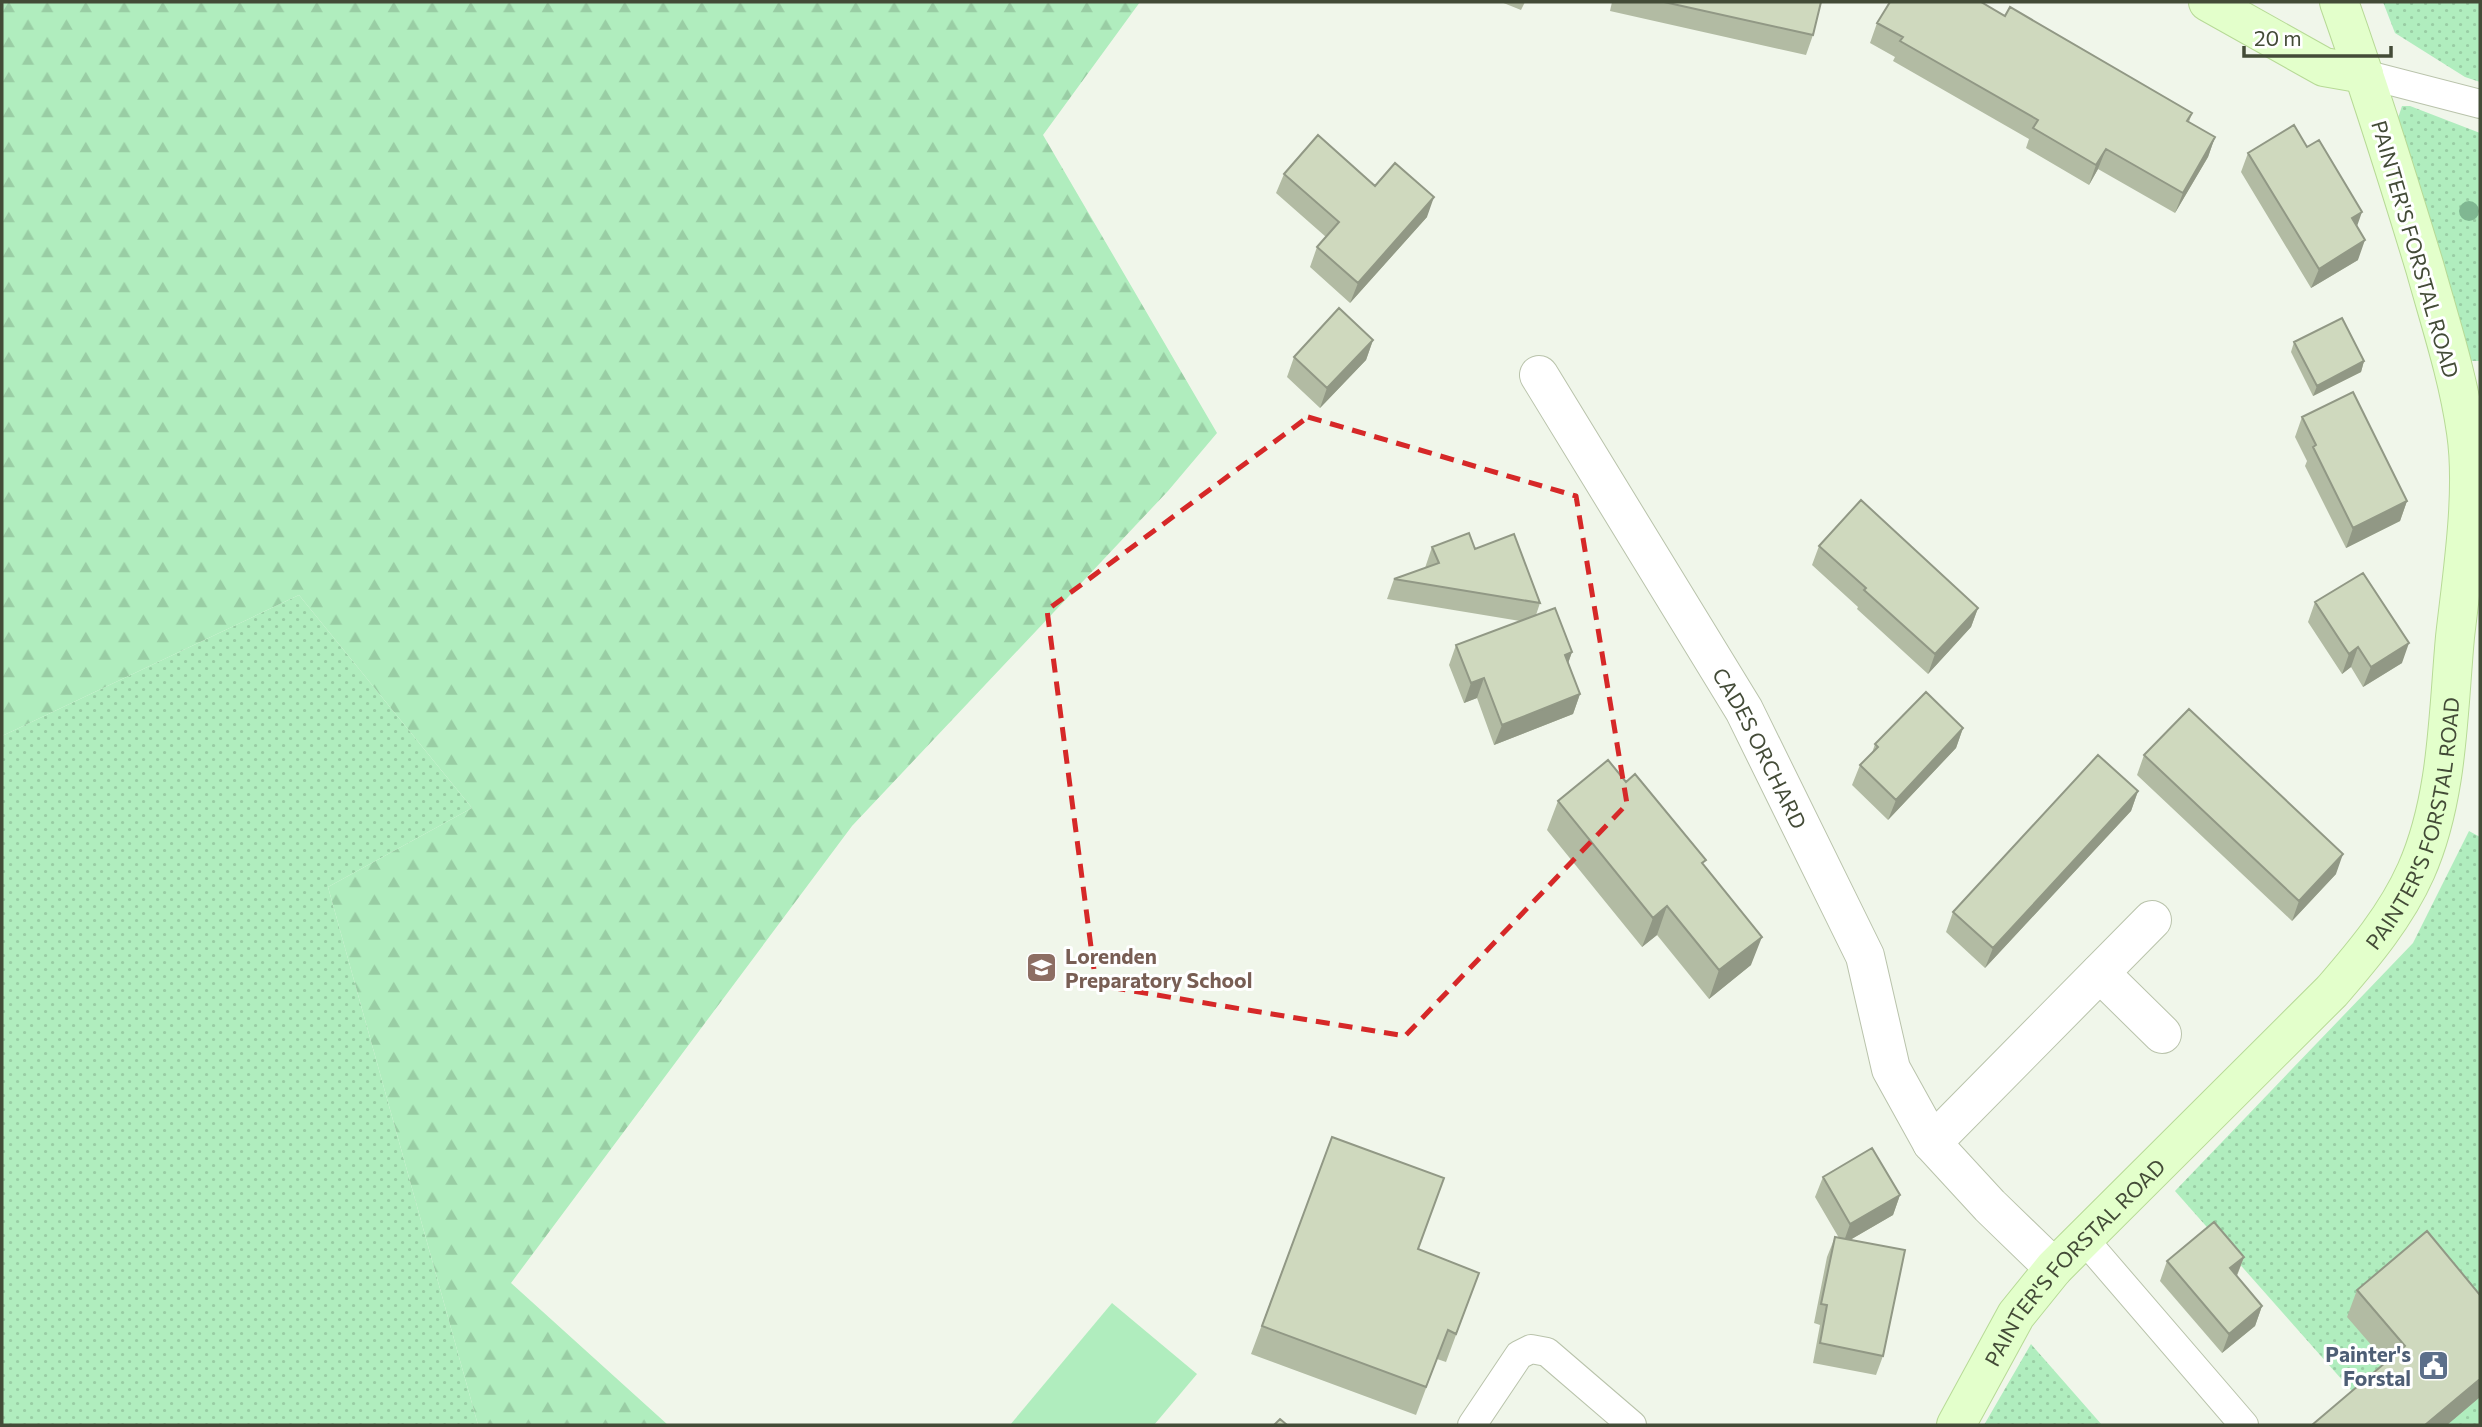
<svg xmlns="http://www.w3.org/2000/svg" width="2482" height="1427" viewBox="0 0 2482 1427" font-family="Commissioner,sans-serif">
  <defs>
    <pattern id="grass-dots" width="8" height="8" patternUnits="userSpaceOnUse" patternTransform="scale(1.75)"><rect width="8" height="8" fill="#b0edbe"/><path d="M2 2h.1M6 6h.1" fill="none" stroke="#99cda4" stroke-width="1.8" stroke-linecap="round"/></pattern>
    <pattern id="forest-firs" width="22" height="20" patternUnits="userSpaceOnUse" patternTransform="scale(1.75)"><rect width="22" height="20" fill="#b0edbe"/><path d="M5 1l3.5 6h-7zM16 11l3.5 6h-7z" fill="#99cda4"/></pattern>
  </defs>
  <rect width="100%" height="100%" fill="#f0f6ea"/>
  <path fill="url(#grass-dots)" d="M 2383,2 L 2480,2 L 2480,82 L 2465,77 L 2395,33 Z
    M 2402,106 L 2410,106 L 2480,133 L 2480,361 L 2471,361 L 2468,357 L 2398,118 Z
    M 299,595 L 472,808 L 328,887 L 478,1425 L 2,1425 L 2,736 Z
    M 2469,831 L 2480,837 L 2480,1425 L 2382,1425 L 2175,1191 L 2413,943 Z
    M 2031,1344 L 2102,1425 L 1984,1425 Z"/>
  <path fill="url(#forest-firs)" d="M 2,2 L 1140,2 L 1043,135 L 1217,433 L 1168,491 L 852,826 L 511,1283 L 668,1425 L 478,1425 L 328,887 L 472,808 L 299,595 L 2,736 Z"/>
  <path fill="#b0edbe" d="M 1112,1303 L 1197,1374 L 1154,1425 L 1010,1425 Z"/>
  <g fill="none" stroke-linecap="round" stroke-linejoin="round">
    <defs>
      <path id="lane" d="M 2364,74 L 2480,104
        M 2083,1238 L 2244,1425
        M 1472,1425 L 1519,1355 L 1531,1349 L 1547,1352 L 1632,1425"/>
      <g id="street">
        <path id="s1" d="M 1539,375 L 1744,710 L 1865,956 L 1891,1069 L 1932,1143 L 1990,1206 L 2054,1268"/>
        <path d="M 2100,973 L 2162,1034"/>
        <path d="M 1932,1143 L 2152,920"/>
      </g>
      <g id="secondary">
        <path d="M 2208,2 L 2324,67 L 2364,74"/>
        <path id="s2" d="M 1956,1425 L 2016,1315 L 2054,1268 L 2332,991 C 2364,954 2396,916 2416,871 C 2448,799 2448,714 2455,637 C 2462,575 2475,493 2466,432 C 2458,376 2440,322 2425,268 C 2398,179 2370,90 2339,2"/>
      </g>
    </defs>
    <use href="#lane" stroke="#b9c3ab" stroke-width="30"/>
    <use href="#street" stroke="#b9c3ab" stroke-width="40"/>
    <use href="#secondary" stroke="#b7da96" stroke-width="40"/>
    <use href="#lane" stroke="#fff" stroke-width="28"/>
    <use href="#street" stroke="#fff" stroke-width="38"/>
    <use href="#secondary" stroke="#e3ffcb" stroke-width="38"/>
  </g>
  <circle fill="#80b792" cx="2469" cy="211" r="10"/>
  <path fill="#b2bba3" d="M 1501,2 L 1525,2 L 1521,10 Z
    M 1612,2 L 1821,2 L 1813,35 L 1806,55 L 1610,11 Z
    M 2005,16 L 2192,113 L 2189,122 L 2215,137 L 2208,157 L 2175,213 L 2098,169 L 2089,185 L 2026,148 L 2029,139 L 1893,61 L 1895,57 L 1870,43 L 1877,23 Z
    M 2248,153 L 2357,227 L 2358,260 L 2311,288 L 2241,172 Z
    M 1284,174 L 1375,186 L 1427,217 L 1350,303 L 1310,267 L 1317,247 L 1326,237 L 1276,193 Z
    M 1373,340 L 1366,360 L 1320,408 L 1287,377 L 1294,357 Z
    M 2294,342 L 2364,361 L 2361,372 L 2313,396 L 2291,352 Z
    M 2302,417 L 2407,501 L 2400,521 L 2346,548 L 2305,466 L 2307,461 L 2295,437 Z
    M 1819,546 L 1978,608 L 1971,627 L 1928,674 L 1857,609 L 1858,607 L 1812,565 Z
    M 1432,547 L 1475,549 L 1540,603 L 1536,615 L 1572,652 L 1568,663 L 1580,694 L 1573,714 L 1494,745 L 1477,698 L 1464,703 L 1449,665 L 1456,645 L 1520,621 L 1387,599 L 1394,579 L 1425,568 Z
    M 2315,602 L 2402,663 L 2363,687 L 2351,667 L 2342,674 L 2308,622 Z
    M 1963,728 L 1956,748 L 1888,820 L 1852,785 L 1860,765 L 1872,753 L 1875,744 Z
    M 2144,755 L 2336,874 L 2292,921 L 2137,775 Z
    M 1626,782 L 1704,865 L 1751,965 L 1709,999 L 1657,935 L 1642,947 L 1547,830 L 1558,801 Z
    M 2138,791 L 2131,811 L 1985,968 L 1946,932 L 1953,912 Z
    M 1332,1137 L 1418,1250 L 1479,1273 L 1446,1362 L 1437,1359 L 1416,1415 L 1251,1354 Z
    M 1823,1177 L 1900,1195 L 1893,1215 L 1850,1240 L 1883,1356 L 1876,1375 L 1813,1363 L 1820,1325 L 1814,1323 L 1827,1257 L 1835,1237 L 1839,1238 L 1815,1197 Z
    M 2244,1257 L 2237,1276 L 2262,1306 L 2255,1326 L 2222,1353 L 2160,1281 L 2167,1261 Z
    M 2357,1290 L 2480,1295 L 2480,1397 L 2447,1425 L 2312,1425 L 2386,1362 L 2347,1317 Z"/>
  <path fill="#919885" d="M 2215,137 L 2208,157 L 2175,213 L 2183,193 Z
    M 2106,149 L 2098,169 L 2089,185 L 2096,165 Z
    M 1434,197 L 1427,217 L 1350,303 L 1358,283 Z
    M 2362,212 L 2355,232 L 2352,218 Z
    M 2365,240 L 2358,260 L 2311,288 L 2319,269 Z
    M 1373,340 L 1366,360 L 1320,408 L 1327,388 Z
    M 2364,361 L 2361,372 L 2313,396 L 2317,386 Z
    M 2407,501 L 2400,521 L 2346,548 L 2353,528 Z
    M 1978,608 L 1971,627 L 1928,674 L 1935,654 Z
    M 2409,643 L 2402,663 L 2363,687 L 2371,667 Z
    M 2358,647 L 2351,667 L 2342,674 L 2349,654 Z
    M 1572,652 L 1565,672 L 1565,655 Z
    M 1484,678 L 1477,698 L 1464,703 L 1471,683 Z
    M 1580,694 L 1573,714 L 1494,745 L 1502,725 Z
    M 1963,728 L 1956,748 L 1888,820 L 1896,800 Z
    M 2138,791 L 2131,811 L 1985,968 L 1993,948 Z
    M 2343,854 L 2336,874 L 2292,921 L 2299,901 Z
    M 1667,906 L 1657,935 L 1642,947 L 1653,918 Z
    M 1762,937 L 1751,965 L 1709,999 L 1719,970 Z
    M 1900,1195 L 1893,1215 L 1843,1244 L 1850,1224 Z
    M 2244,1257 L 2236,1277 L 2230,1268 Z
    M 2262,1306 L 2255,1326 L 2222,1353 L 2229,1334 Z
    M 2480,1379 L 2480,1397 L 2447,1425 L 2425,1425 Z"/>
  <path fill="#cfd9be" stroke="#919885" stroke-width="2" d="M 1664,2 L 1821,2 L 1813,35 Z
    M 1890,2 L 1981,2 L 2005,16 L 2010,7 L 2192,113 L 2187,121 L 2215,137 L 2183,193 L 2106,149 L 2096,165 L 2033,128 L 2038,120 L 1900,41 L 1903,37 L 1877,23 Z
    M 2294,125 L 2307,147 L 2319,140 L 2362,212 L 2352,218 L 2365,240 L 2319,269 L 2248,153 Z
    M 1318,135 L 1375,186 L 1395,163 L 1434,197 L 1358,283 L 1317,247 L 1339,222 L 1284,174 Z
    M 1339,308 L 1373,340 L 1327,388 L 1294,357 Z
    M 2342,318 L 2364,361 L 2317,386 L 2294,342 Z
    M 2353,392 L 2407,501 L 2353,528 L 2313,447 L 2316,445 L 2302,417 Z
    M 1861,500 L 1978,608 L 1935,654 L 1864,590 L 1866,588 L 1819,546 Z
    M 1469,533 L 1475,549 L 1514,534 L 1540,603 L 1394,579 L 1439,563 L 1432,547 Z
    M 2363,573 L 2409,643 L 2371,667 L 2358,647 L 2349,654 L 2315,602 Z
    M 1555,608 L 1572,652 L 1565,655 L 1580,694 L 1502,725 L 1484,678 L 1471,683 L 1456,645 Z
    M 1926,692 L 1963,728 L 1896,800 L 1860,765 L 1878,747 L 1875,744 Z
    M 2189,709 L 2343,854 L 2299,901 L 2144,755 Z
    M 2098,755 L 2138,791 L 1993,948 L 1953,912 Z
    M 1608,760 L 1626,782 L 1635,774 L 1706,860 L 1702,863 L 1762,937 L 1719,970 L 1667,906 L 1653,918 L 1558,801 Z
    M 1332,1137 L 1444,1178 L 1418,1249 L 1479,1273 L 1456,1334 L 1448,1330 L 1426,1387 L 1262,1326 Z
    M 1872,1148 L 1900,1195 L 1850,1224 L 1823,1177 Z
    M 2214,1222 L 2244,1257 L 2230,1268 L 2262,1306 L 2229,1334 L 2167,1261 Z
    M 2427,1231 L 2480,1295 L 2480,1379 L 2425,1425 L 2312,1425 L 2405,1346 L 2357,1290 Z
    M 1835,1237 L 1905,1250 L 1883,1356 L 1820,1343 L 1827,1305 L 1821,1304 Z
    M 1280,1419 L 1287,1425 L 1274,1425 Z"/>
  <path fill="none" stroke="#d62828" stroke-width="5" stroke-dasharray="14 9" stroke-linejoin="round" d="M 1308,417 L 1576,496 L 1627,804 L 1405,1036 L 1096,985 L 1047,610 Z"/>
  <defs>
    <symbol id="school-square" viewBox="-11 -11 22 22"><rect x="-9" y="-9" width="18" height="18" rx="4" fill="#8d6e63" stroke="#fff"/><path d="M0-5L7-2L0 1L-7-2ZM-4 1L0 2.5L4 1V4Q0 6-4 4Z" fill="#fff"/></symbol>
    <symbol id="civic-square" viewBox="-11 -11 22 22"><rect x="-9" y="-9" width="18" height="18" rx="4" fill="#5c6f8a" stroke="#fff"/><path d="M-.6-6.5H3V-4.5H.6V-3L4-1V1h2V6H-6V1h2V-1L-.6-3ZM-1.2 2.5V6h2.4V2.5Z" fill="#fff"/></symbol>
  </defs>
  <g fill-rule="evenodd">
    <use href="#school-square" x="1024" y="950" width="35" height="35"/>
    <use href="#civic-square" x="2416" y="1348" width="35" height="35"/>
  </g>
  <g text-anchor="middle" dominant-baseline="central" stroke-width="6" stroke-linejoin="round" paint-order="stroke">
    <g font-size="21" fill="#434b37" stroke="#fff">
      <text transform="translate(2416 249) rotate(74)">PAINTER'S FORSTAL ROAD</text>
      <text stroke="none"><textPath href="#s1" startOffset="434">CADES ORCHARD</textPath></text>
      <text stroke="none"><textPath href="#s2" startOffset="770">PAINTER'S FORSTAL ROAD</textPath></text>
      <text stroke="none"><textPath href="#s2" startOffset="203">PAINTER'S FORSTAL ROAD</textPath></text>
    </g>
    <g font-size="21" font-weight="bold" fill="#785e54" stroke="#fff" text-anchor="start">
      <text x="1065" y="955">Lorenden<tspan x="1065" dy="24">Preparatory School</tspan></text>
    </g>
    <g font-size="21" font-weight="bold" fill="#4e5e75" stroke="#fff" text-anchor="end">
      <text x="2411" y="1353">Painter's<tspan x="2411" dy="24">Forstal</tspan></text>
    </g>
  </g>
  <rect width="2482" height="1427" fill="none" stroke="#434b37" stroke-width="7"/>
  <path d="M2244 46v10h147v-10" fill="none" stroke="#434b37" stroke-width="3.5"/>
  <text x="2254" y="46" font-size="21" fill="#434b37" stroke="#ffffff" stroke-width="5" paint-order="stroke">20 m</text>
</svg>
